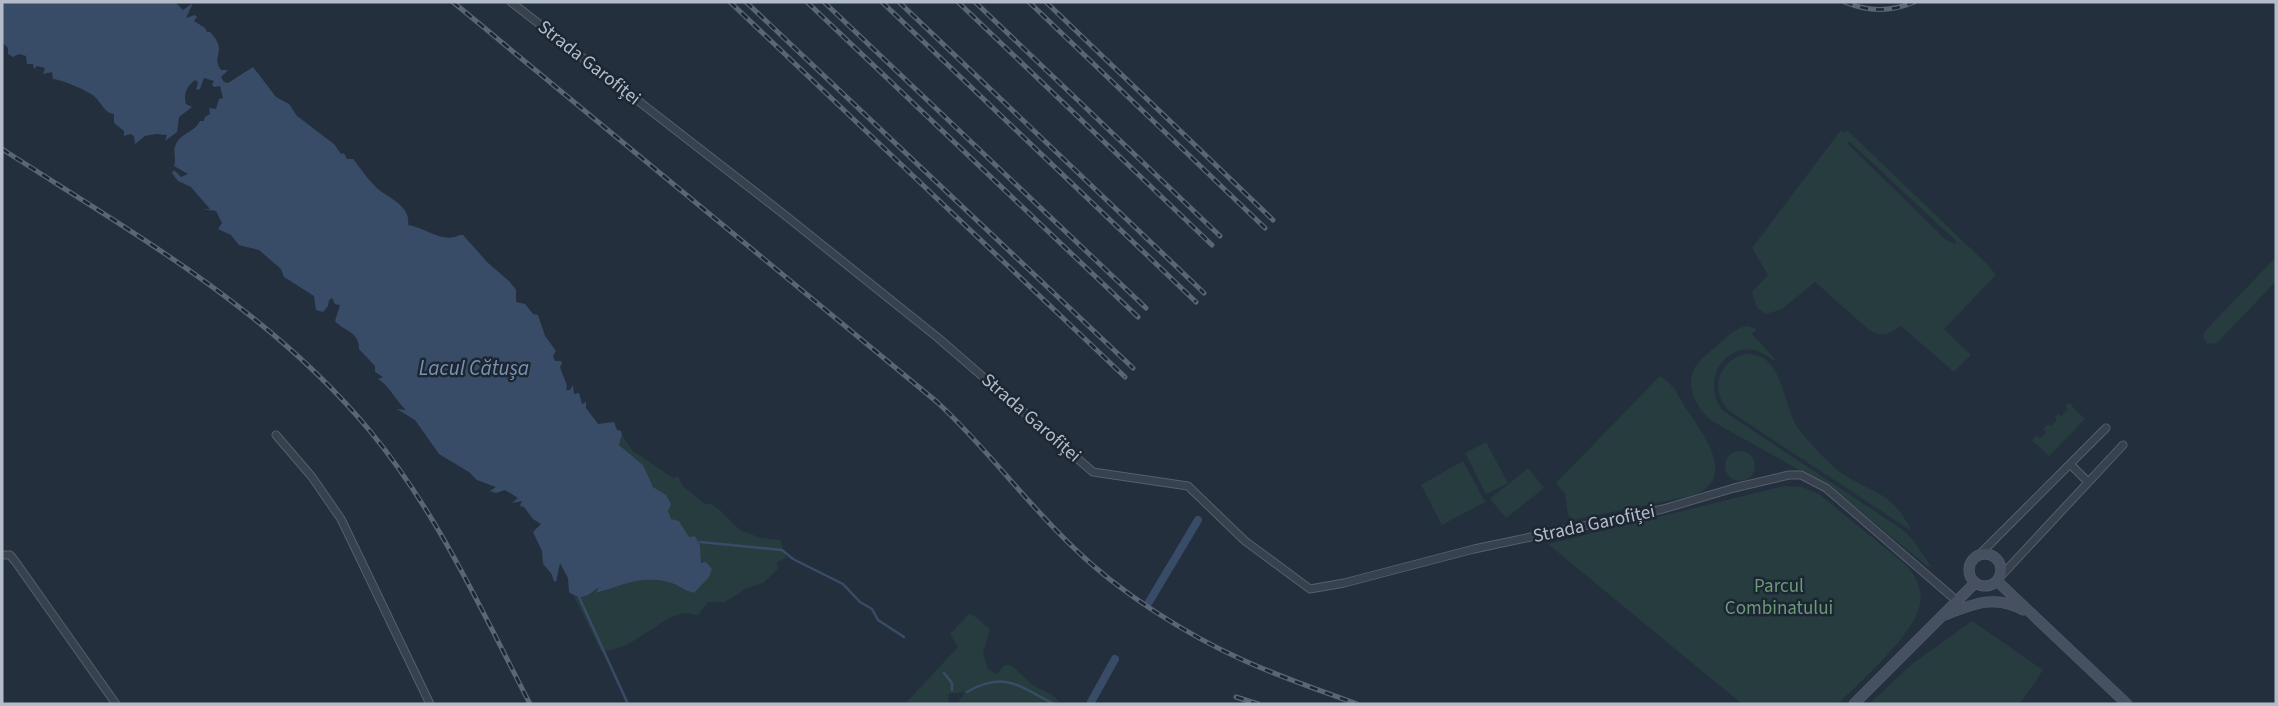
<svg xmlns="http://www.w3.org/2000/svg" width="2278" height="706" viewBox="0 0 2278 706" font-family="'Source Sans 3',sans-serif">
  <rect width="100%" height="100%" fill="#242f3e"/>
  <path fill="#263c3f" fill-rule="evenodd" d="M 1841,130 L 1844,133 L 1847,130 L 1989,266 L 1996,275 L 1944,329 L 1971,355 L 1954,372 L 1901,326 C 1888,334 1883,338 1869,330 L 1815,282 L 1782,309 L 1766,314 L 1757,308 L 1752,292 L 1768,275 L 1752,248 ZM 1849,141 L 1956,241 L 1956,244 L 1947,241 L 1848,144 Z
    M 2276,257 L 2276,281 L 2217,343 L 2207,344 L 2203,337 L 2205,331 Z
    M 1747,326 L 1757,329 L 1752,334 L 1775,359 L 1773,360 C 1738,329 1696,372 1722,410 L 1903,530 L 1914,541 L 1931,567 L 1927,566 L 1833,489 L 1712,421 C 1697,409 1684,386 1695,367 C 1701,358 1711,351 1719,344 C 1728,336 1735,328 1747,326 Z
    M 1745,354 C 1786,352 1781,408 1801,432 C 1813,446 1828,464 1843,474 C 1859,485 1880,491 1894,505 C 1901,511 1905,520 1910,527 L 1910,530 L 1728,410 C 1710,390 1718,361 1745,354 Z
    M 1660,376 C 1674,384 1679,397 1687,410 C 1704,435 1739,480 1691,496 L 1572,520 L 1568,515 L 1565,494 L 1556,483 Z
    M 2069,403 L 2085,419 L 2049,456 L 2032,440 L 2036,436 L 2040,438 L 2046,432 L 2043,429 L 2048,424 L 2051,426 L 2057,420 L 2055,417 L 2058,414 L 2061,416 L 2068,409 L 2065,406 Z
    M 622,435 L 632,450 L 667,474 L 673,478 L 678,476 L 683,486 L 705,504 L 711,504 L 720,510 L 740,530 L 761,538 L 780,540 L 786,558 L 777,562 L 778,569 L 763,583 L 747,588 L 725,602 L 708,602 L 698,615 C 694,615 691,613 687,613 C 663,613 633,652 601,651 L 574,596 C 587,600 590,592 600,586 L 597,593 C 623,586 640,575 668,582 C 677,584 685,591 694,593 L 711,572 L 701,564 L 700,545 L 695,536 L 689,537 L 679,521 L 671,520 L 667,511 L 669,508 L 649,481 L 643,465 L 619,445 Z
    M 1486,442 L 1508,483 L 1486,494 L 1465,453 Z
    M1725 466a15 15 0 1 1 30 0a15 15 0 1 1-30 0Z
    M 1463,461 L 1485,502 L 1442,525 L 1421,485 Z
    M 1528,468 L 1544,488 L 1506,518 L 1490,499 Z
    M 1784,486 L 1802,487 L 1819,494 L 1906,565 C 1916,576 1923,589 1920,604 C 1914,635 1861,681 1838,704 L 1742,704 L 1548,544 Z
    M 969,614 L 973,615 L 990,629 L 983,653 L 988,669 L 997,674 L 1005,665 L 1010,665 C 1018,671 1025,678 1032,684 C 1042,692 1054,692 1060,704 L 957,704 L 965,692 L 948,694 L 949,704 L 905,704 L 958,647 L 950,634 Z
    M 1972,621 L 2043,670 L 2020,704 L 1869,704 L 1912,664 Z"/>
  <path fill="#394c67" d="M 2,2 L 175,2 L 183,10 L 193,3 L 186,18 L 195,15 L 197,17 L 194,21 L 205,28 L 207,32 L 210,32 C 229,52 210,55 221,70 L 228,70 L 221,77 L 224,82 L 228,83 L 253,67 L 276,97 L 289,104 L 297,116 L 334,144 L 341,154 L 344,153 L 347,159 L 353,159 C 361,169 369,181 378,189 C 390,199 411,206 408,225 C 427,228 442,244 460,235 L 463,235 L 488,263 L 509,281 L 516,290 L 516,302 L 525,304 L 533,314 L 538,315 L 545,336 L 556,351 L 553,356 L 555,361 L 561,361 L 562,363 L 560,367 L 567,386 L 566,390 L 570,390 L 573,385 L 574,394 L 579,393 L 582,404 L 586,402 L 586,408 L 598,424 L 614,422 L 617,430 L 621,431 L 622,435 L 619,445 L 643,465 L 653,487 L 666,495 L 671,504 L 668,511 L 671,519 L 679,521 L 689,537 L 695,536 L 700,545 L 701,563 L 706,562 L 712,569 L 709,577 L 694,593 C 685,591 677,584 668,582 C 640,575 622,586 596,593 L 599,587 C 588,595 582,602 569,592 L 568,578 L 560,563 L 556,582 L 554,581 L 551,573 L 543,564 L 542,551 L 533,532 L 541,524 L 533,519 L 524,507 L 520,506 L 522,501 L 512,503 L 518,498 L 505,490 L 496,493 L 490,491 L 496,487 L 477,480 L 469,472 L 439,454 L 415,420 L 397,409 L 406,410 C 396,401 388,384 378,379 L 383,377 L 375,372 L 375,366 L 359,349 C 359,331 345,332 335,321 L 340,305 L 335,304 L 332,298 L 329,300 L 328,306 L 323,312 L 316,310 L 314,296 L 284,277 L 281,269 L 259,250 L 239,245 L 231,235 L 218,229 L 222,223 L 216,211 L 203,209 L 210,209 L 191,187 L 178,181 L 172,173 L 174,170 L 181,177 L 188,174 L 174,166 C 177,158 172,152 176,144 C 181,133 195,132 200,121 L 204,121 L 205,117 L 210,114 L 209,108 L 216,109 L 219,99 L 223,98 L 220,86 L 214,87 L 212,85 L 214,81 L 204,78 L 200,89 L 196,90 L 198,82 L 195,80 C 187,86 183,94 186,104 L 192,107 L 179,117 L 177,132 L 165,141 L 167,135 L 156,134 L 145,136 L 135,144 L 134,136 L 130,134 L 124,136 L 124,131 L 114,123 L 114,114 C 104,113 102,103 94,96 C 86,90 63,80 53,79 L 52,72 L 43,74 L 45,68 L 37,66 L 34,69 L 33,64 L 27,64 L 26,56 L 19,54 L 13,57 L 8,54 L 8,48 L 2,42 Z"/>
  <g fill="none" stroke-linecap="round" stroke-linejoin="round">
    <path stroke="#394c67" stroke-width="2.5" d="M 700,542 L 782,550 L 793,559 L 843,584 L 860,602 L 872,609 L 878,620 L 904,637
      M 579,597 L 628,704
      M 944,673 L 952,683 L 952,690
      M 967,692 C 1005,670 1020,687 1054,704"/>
    <path stroke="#394c67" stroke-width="8" d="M 1149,602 L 1198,520
      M 1091,702 L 1115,659"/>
    <defs>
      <path id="street" d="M 511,2 L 781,212 L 937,337 L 1093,472 L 1188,486 L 1245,541 L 1310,589 L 1344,583 L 1474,549 L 1663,509 L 1734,488 L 1789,475 L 1801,475 L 1826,488 L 1957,601
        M 276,435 L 312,477 L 341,519 L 430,704
        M 2070,464 L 2088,482
        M 2,555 L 10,555 L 15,561 L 116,704
        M 1979,555 L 2106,428
        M 2000,577 L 2123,445"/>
      <path id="secondary" d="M1969 570a16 16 0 1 1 32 0a16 16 0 1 1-32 0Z
        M 1997,581 L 2127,704
        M 1945,615 C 1973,604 1995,594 2023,610
        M 1854,704 L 1975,583"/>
    </defs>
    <use href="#street" stroke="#565f6c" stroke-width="9"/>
    <use href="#secondary" stroke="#565f6c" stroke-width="11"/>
    <use href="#street" stroke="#38414e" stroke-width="7"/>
    <use href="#secondary" stroke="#465061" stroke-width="10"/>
    <defs>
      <path id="rail" d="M 453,2 L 937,402 C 987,448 1026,503 1075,549 C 1119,592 1187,635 1243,660 C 1280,677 1319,690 1357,704
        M 730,2 L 1125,377
        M 746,2 L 1133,368
        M 807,2 L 1138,317
        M 824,2 L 1146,308
        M 882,2 L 1196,302
        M 899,2 L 1204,293
        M 958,2 L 1212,245
        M 975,2 L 1220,236
        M 1029,2 L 1265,228
        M 1046,2 L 1273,220
        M 1845,2 C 1868,12 1891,12 1914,2
        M 2,149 C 131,232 270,310 370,431 C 437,512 482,611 530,704
        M 1236,697 L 1258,704"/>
    </defs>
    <use href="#rail" stroke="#5a6575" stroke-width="5"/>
    <use href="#rail" stroke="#1d2633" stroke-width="2.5" stroke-dasharray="8" stroke-linecap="butt"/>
  </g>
  <g text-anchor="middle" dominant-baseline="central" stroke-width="5" stroke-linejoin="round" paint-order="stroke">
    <g font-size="19" fill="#b4bcc9" stroke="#1d2633">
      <text transform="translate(589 63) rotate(38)">Strada Garofiței</text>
      <text transform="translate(1031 418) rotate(41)">Strada Garofiței</text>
      <text transform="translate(1594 524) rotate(-12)">Strada Garofiței</text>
    </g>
    <g font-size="19" fill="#6b9a76" stroke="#1d2633">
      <text x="1779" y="586">Parcul<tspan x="1779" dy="22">Combinatului</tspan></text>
    </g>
    <g font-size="21" font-style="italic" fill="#7c92b1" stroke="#1d2633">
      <text x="474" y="368">Lacul Cătușa</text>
    </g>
  </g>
  <rect width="2278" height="706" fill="none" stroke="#b4bcc9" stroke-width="7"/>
</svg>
